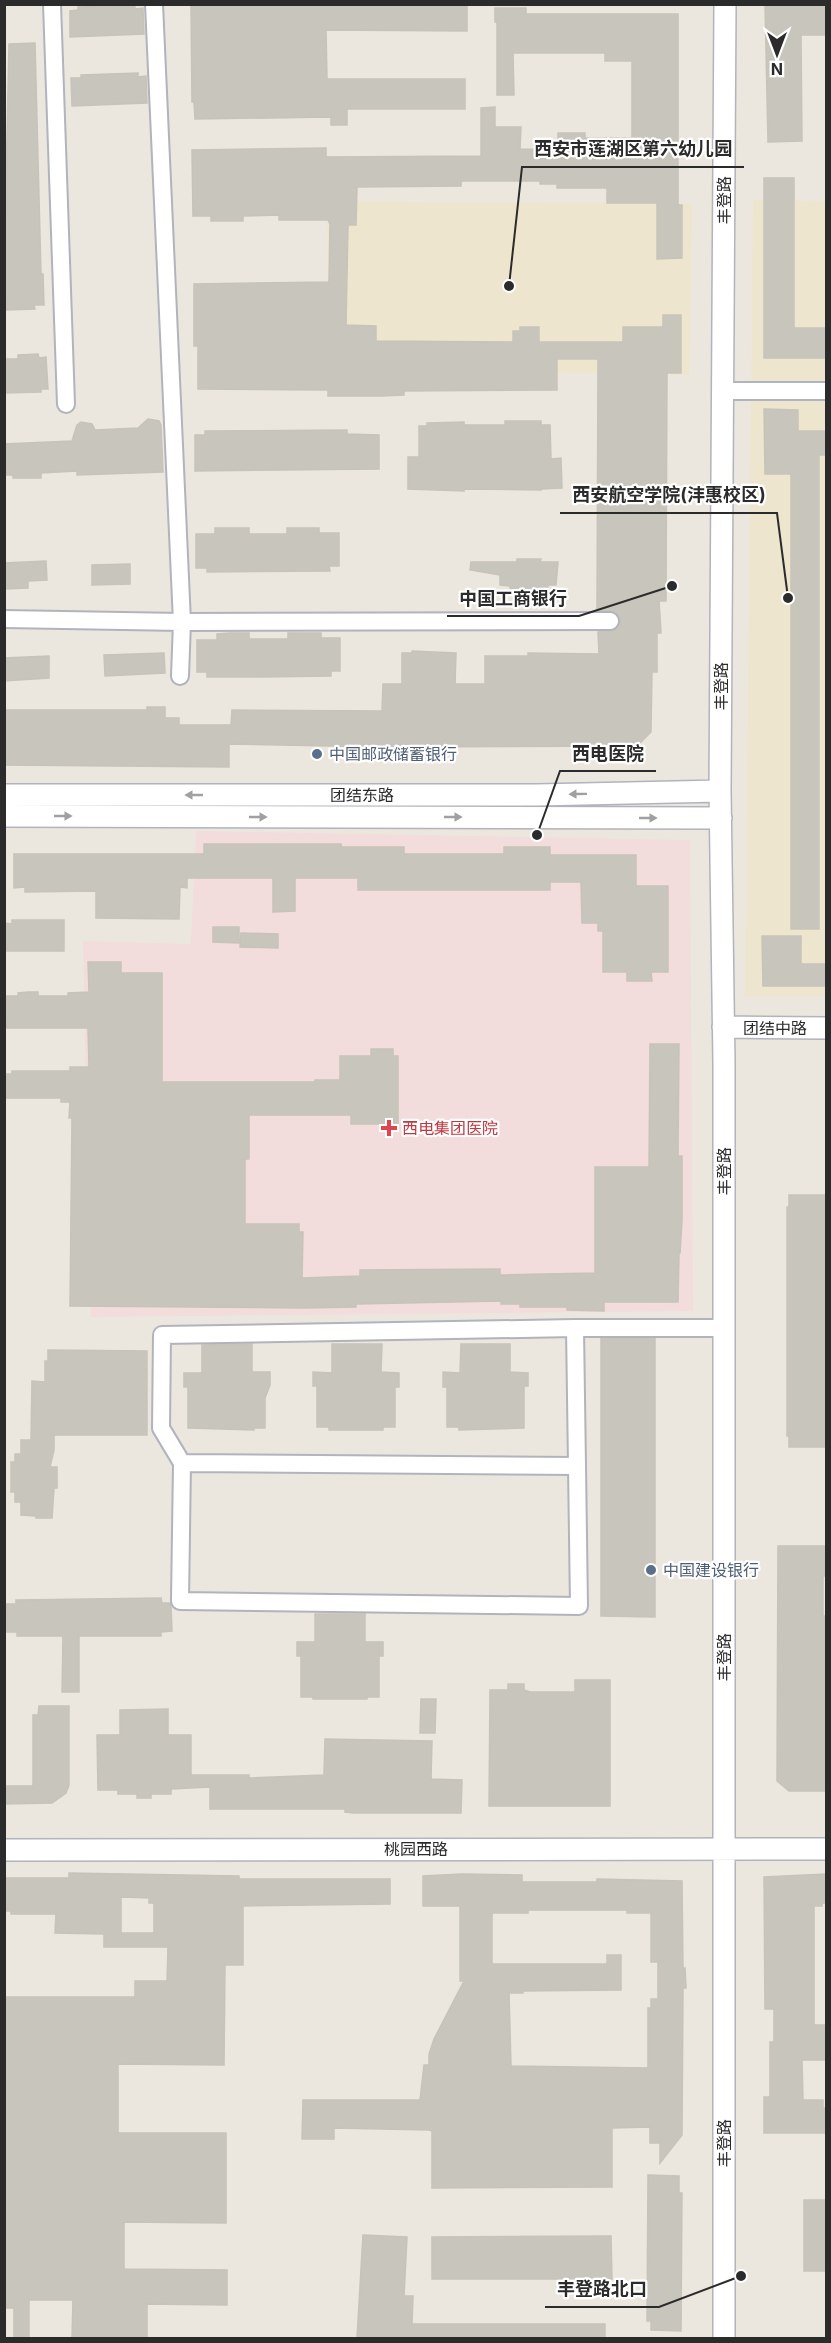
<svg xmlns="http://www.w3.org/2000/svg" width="831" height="2343" viewBox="0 0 831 2343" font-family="Inter,'Noto Sans SC',sans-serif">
  <rect width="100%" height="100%" fill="#ece7de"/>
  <path fill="#ede5ce" d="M 753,200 L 826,201 L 826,996 L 745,996 Z
    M 327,201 L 692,204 L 689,375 L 329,368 Z"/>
  <path fill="#f2dcdc" d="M 196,831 L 690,840 L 693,1311 L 91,1317 L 83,941 L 191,944 Z"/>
  <path fill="#c8c5bc" stroke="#c7c3b8" stroke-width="1.5" fill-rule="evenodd" d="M 467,4 L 467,31 L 326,30 L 327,79 L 465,79 L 465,109 L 347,109 L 347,125 L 331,125 L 331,117 L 195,119 L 194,102 L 192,102 L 191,5 Z
    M 765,4 L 826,4 L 826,35 L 801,35 L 802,141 L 768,142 Z
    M 135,5 L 135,9 L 143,8 L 144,34 L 70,37 L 70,11 L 78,10 L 78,7 Z
    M 495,8 L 526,8 L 526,14 L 678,14 L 678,205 L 682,205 L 682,258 L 657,259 L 657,203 L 607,203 L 607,188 L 557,188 L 557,184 L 540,184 L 540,181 L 461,181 L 461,186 L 357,187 L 356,225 L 348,225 L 346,325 L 376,326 L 376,341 L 513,342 L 513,331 L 520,331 L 520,327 L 539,327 L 539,342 L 623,342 L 623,327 L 663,327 L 663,315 L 681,315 L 681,373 L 667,373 L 666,601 L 659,601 L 661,633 L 657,633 L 657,672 L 652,672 L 651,732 L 637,746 L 383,747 L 229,744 L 229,767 L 4,765 L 4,710 L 147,710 L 147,707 L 165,707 L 165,718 L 179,718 L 179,725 L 231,725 L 232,710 L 382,711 L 383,684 L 402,684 L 402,653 L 412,653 L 412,651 L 456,653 L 455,684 L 485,684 L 485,656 L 528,656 L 528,653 L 599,654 L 598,632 L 611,631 L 619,627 L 620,620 L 616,612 L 597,611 L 598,359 L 557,359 L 557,390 L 404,391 L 404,395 L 382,396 L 328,396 L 328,390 L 198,389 L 198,346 L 194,346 L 194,284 L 329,282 L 330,224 L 328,220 L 279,220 L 279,215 L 243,216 L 243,221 L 211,221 L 211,216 L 193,216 L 192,150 L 326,148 L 326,157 L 481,156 L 481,108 L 495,107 L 495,127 L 521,127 L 520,149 L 558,150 L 558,133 L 585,133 L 585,138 L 632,138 L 632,61 L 605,61 L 605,53 L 513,53 L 514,95 L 497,95 L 497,22 L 495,22 Z
    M 35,43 L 41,274 L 43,274 L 44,305 L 34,305 L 35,309 L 6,310 L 4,275 L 9,44 Z
    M 138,73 L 138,77 L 146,76 L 147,103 L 72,106 L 71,78 L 81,78 L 81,75 Z
    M 764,178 L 794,178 L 794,328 L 826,328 L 826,358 L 764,358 Z
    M 38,354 L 39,358 L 46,357 L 48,389 L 41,389 L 41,392 L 4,393 L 4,359 L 18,359 L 18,355 Z
    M 764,409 L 798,410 L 798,431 L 826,431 L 826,455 L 819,455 L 819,929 L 791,929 L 791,474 L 765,474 Z
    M 148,419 L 159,421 L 161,425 L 163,472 L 77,475 L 77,471 L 41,473 L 41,478 L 13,478 L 13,475 L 4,475 L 4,444 L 72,441 L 77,425 L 81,422 L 92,424 L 95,430 L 138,428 Z
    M 505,421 L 541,421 L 541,425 L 550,425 L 551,459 L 561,458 L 562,488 L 541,489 L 541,490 L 464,489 L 464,491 L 408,489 L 408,457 L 419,457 L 419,426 L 427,426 L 427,423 L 464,422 L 464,425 L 505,425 Z
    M 347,430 L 347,434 L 379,435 L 379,469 L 195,471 L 195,435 L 205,435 L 205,431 Z
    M 215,528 L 249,528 L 249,534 L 287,534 L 287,528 L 319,528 L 319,533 L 339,533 L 339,566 L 329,566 L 330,571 L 207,572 L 207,568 L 196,568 L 196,534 L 215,534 Z
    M 517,559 L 541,559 L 540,562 L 558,562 L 556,585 L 548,585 L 547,593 L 510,588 L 510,586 L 500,585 L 500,575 L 470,570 L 471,562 L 517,562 Z
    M 46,561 L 47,580 L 28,581 L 28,588 L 5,589 L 4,563 Z
    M 130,564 L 130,584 L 92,585 L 92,565 Z
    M 230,633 L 249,633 L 249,639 L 288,639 L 288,633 L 321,633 L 321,638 L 340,638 L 340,671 L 331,671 L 331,676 L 260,677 L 207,677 L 207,672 L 197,672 L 197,640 L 217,640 L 217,634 Z
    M 164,653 L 165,673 L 105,676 L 104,655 Z
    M 49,656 L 49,678 L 4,681 L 4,658 Z
    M 204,844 L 341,844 L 341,847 L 404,847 L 404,854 L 504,854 L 504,847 L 550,847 L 550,855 L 636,855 L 636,886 L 668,886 L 668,972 L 651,972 L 652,981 L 627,981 L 627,972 L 603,972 L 603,931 L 598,931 L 598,923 L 582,923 L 581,882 L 550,882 L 550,890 L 358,890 L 358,878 L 295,878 L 295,911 L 273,912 L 273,878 L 187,878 L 187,888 L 180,887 L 179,919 L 96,918 L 96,891 L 25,892 L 25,887 L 14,888 L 14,854 L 204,854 Z
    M 12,920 L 64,920 L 64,951 L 4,951 L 4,923 L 12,924 Z
    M 213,927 L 239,927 L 239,943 L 213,942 Z
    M 241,933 L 278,934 L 278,948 L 240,947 Z
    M 762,936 L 801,936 L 801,964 L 826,964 L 826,986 L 763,986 Z
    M 88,962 L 121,962 L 121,973 L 162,973 L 162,1082 L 315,1082 L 315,1080 L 340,1080 L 340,1056 L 371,1056 L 371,1049 L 393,1049 L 393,1056 L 398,1056 L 398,1124 L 351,1124 L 351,1115 L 249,1115 L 249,1159 L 245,1159 L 245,1224 L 299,1224 L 299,1232 L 303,1232 L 302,1278 L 360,1276 L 360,1270 L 500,1269 L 500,1275 L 595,1273 L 595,1167 L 649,1167 L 650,1044 L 679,1044 L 678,1156 L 682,1156 L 682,1220 L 680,1253 L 679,1253 L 678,1302 L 604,1302 L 604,1311 L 567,1310 L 567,1307 L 520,1307 L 520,1304 L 501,1304 L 501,1301 L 356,1304 L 356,1307 L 303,1308 L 70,1306 L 72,1118 L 69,1118 L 70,1102 L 61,1102 L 61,1098 L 4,1098 L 4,1074 L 12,1074 L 12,1071 L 70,1071 L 70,1067 L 89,1067 L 88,1028 L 6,1028 L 4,996 L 18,996 L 18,993 L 28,992 L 38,992 L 38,996 L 68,996 L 68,993 L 89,992 Z
    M 789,1195 L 826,1195 L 826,1447 L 789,1447 L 789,1436 L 787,1436 L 787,1207 L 789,1207 Z
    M 601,1338 L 655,1338 L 655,1617 L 601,1616 Z
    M 252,1344 L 252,1372 L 270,1372 L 270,1385 L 265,1398 L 265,1428 L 254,1428 L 254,1430 L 188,1428 L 188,1387 L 184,1387 L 184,1373 L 202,1373 L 202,1345 Z
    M 332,1344 L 382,1344 L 381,1372 L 399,1373 L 399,1387 L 395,1387 L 395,1427 L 383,1427 L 383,1430 L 329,1430 L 329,1427 L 317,1427 L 317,1386 L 313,1386 L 313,1372 L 332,1373 Z
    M 461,1344 L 510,1344 L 510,1372 L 528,1373 L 528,1386 L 524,1386 L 524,1428 L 459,1430 L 459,1427 L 447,1427 L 447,1387 L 443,1387 L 443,1372 L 460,1373 Z
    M 48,1350 L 147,1351 L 147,1435 L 54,1435 L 54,1450 L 50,1467 L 57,1467 L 57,1488 L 54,1488 L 52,1518 L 36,1518 L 36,1516 L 21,1515 L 21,1502 L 15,1502 L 15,1492 L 11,1492 L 11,1462 L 15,1462 L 15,1454 L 21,1454 L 21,1440 L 31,1440 L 32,1381 L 45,1382 L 45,1361 L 48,1361 Z
    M 778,1546 L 826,1546 L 826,1576 L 823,1576 L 823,1616 L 826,1616 L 826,1791 L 789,1791 L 777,1781 Z
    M 161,1598 L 162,1603 L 170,1603 L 171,1607 L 172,1631 L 161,1632 L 161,1636 L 79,1636 L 79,1692 L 62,1692 L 63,1636 L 17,1636 L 17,1632 L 6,1632 L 6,1604 L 16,1604 L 16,1600 Z
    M 315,1614 L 365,1614 L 365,1642 L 383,1642 L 383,1656 L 379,1656 L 379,1697 L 367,1697 L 367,1699 L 313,1699 L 313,1697 L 301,1697 L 301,1656 L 297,1656 L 297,1642 L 315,1642 Z
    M 575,1680 L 610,1680 L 610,1806 L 489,1806 L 490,1690 L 508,1690 L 508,1684 L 524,1684 L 524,1690 L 530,1692 L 575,1692 Z
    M 421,1699 L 436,1699 L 435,1733 L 420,1733 Z
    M 39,1706 L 69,1706 L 69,1785 L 66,1793 L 52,1803 L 4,1804 L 4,1786 L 33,1786 L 33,1715 L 38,1715 Z
    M 168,1709 L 168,1735 L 191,1735 L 191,1775 L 249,1775 L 249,1778 L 324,1775 L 325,1739 L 432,1741 L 431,1779 L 462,1780 L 461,1813 L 354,1813 L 345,1812 L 345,1809 L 210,1809 L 210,1787 L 171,1789 L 171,1794 L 151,1794 L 151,1798 L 137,1798 L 137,1794 L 118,1794 L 118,1790 L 98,1790 L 97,1735 L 120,1735 L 120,1710 Z
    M 69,1873 L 239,1876 L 239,1879 L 390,1879 L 390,1904 L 243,1906 L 243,1965 L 225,1965 L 224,2065 L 118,2064 L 118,2133 L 226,2133 L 226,2223 L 124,2222 L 124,2269 L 227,2270 L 227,2305 L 147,2304 L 147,2338 L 72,2338 L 73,2300 L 29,2300 L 29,2338 L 14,2338 L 14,2308 L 4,2308 L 4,1997 L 135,1997 L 135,1981 L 167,1981 L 168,1947 L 104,1947 L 104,1934 L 55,1933 L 56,1914 L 11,1914 L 11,1911 L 4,1911 L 4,1878 L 69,1878 ZM 121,1897 L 149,1898 L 149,1903 L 154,1903 L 154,1933 L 121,1933 Z
    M 462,1874 L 522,1875 L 522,1882 L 597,1882 L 597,1879 L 682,1881 L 683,1968 L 685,1968 L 686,1988 L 683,1988 L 682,2135 L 660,2163 L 660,2143 L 650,2143 L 650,2127 L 612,2128 L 612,2187 L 432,2188 L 432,2131 L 429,2130 L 334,2128 L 334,2139 L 302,2139 L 303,2100 L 420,2100 L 424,2065 L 429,2065 L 429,2054 L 434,2039 L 464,1981 L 460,1981 L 460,1906 L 423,1906 L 423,1876 ZM 528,1910 L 627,1910 L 627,1913 L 651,1913 L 651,1962 L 658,1962 L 658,1999 L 651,1999 L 651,2008 L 648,2008 L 648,2068 L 511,2066 L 509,1993 L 523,1993 L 523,1991 L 621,1990 L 621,1955 L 607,1955 L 607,1964 L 492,1964 L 492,1913 L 528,1913 Z
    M 826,1874 L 826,1903 L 822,1903 L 822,1906 L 814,1906 L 814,2025 L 826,2025 L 826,2060 L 802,2060 L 803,2100 L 823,2100 L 823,2108 L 826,2108 L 826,2133 L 764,2133 L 764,2097 L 770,2097 L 770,2042 L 774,2042 L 774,2009 L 765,2009 L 764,1877 Z
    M 648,2175 L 679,2176 L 679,2193 L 682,2193 L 681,2331 L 651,2330 L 651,2321 L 647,2321 Z
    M 804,2200 L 826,2200 L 826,2271 L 804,2271 Z
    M 363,2235 L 407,2237 L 404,2296 L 413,2296 L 412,2324 L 605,2324 L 605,2338 L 357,2338 Z
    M 611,2236 L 612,2279 L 432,2279 L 432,2237 Z"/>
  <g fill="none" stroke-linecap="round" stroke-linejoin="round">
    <defs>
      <path id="minor" d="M 52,4 L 66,404
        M 154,4 L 182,622 L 180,676
        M 723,391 L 826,391
        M 4,619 L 182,622 L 610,621
        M 575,1328 L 577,1466
        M 182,1463 L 577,1466 L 579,1606 L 180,1601 L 182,1463 L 161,1428 L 162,1335 L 575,1328 L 724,1328"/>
      <path id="tertiary" d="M 4,795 L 537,795 L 720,791
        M 4,816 L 721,818
        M 723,1027 L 826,1028
        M 4,1850 L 826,1849
        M 724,2338 L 724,1063 L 720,791 L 725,4"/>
    </defs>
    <use href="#minor" stroke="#b1b3be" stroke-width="20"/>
    <use href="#tertiary" stroke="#b1b3be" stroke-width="24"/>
    <use href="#minor" stroke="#fff" stroke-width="16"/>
    <use href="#tertiary" stroke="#fff" stroke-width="21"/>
  </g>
  <defs><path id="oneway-solid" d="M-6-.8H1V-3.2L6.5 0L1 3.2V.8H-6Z" transform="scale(1.5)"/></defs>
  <g fill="#a0a0a0">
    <use href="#oneway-solid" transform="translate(578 794) rotate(179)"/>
    <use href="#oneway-solid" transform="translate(194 795) rotate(180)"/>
    <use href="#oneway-solid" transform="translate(63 816)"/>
    <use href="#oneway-solid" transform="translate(258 817)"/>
    <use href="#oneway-solid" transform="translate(453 817)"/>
    <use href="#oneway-solid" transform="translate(648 818)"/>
  </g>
  <g fill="#5c6f8a" stroke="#fff" stroke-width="2">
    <circle cx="317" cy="754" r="6"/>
    <circle cx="651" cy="1570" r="6"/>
  </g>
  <path fill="#e0444e" stroke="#fff" stroke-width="2" d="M386 1119h6v6h6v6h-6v6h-6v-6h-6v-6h6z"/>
  <g text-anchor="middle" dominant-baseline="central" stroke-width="4.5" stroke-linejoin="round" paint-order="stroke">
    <g font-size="16" fill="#2b2b2b" stroke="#fff">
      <text transform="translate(724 200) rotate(-90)">丰登路</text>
      <text transform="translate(721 686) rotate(-90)">丰登路</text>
      <text x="362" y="795">团结东路</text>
      <text x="775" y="1028">团结中路</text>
      <text transform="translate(724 1171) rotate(-90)">丰登路</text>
      <text transform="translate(724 1657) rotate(-90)">丰登路</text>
      <text x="416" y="1849">桃园西路</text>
      <text transform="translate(724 2143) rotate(-90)">丰登路</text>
    </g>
    <g font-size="16" fill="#4e5e75" stroke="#fff" text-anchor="start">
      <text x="329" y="754">中国邮政储蓄银行</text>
      <text x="663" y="1570">中国建设银行</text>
    </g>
    <g font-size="16" fill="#be3a42" stroke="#fff" text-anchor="start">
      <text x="402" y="1128">西电集团医院</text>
    </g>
  </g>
  <path fill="none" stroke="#2b2b2b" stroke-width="2" d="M509 286L522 167H744M788 598L777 513H560M672 586L579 616H447M537 835L560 771H656M741 2276L659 2307H545"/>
  <g fill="#2b2b2b" stroke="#fff" stroke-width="2">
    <circle cx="509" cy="286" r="6"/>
    <circle cx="788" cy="598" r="6"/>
    <circle cx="672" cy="586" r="6"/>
    <circle cx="537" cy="835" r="6"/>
    <circle cx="741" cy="2276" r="6"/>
  </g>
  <g font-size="18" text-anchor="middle" font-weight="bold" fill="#2b2b2b" stroke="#fff" stroke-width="4.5" stroke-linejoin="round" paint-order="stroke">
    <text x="633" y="155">西安市莲湖区第六幼儿园</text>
    <text x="669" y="501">西安航空学院(沣惠校区)</text>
    <text x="513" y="605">中国工商银行</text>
    <text x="608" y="760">西电医院</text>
    <text x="602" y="2295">丰登路北口</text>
  </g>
  <rect width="831" height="2343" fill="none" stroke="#2b2b2b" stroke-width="12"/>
  <g transform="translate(777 54) rotate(180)" stroke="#ffffff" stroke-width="4.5" paint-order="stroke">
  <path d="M0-4.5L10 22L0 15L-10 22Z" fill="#2b2b2b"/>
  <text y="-9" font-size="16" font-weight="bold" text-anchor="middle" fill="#2b2b2b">N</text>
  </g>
</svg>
